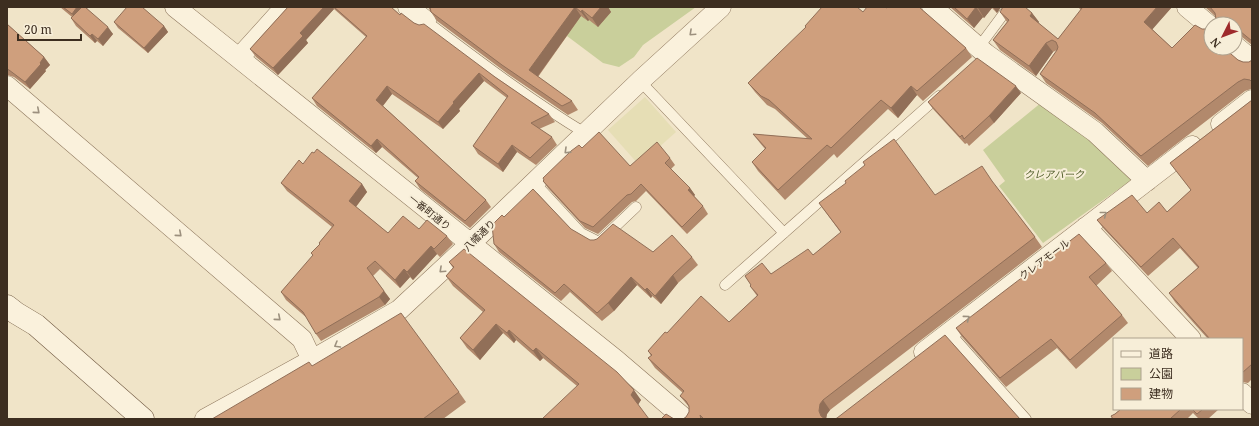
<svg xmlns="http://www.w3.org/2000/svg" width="1259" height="426" viewBox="0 0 1259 426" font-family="'Noto Serif','Noto Sans JP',serif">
  <rect width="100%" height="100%" fill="#f0e4c8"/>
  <path fill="#e6deb5" d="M 645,97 L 676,132 L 639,165 L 608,130 Z"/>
  <path fill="#c9cf9b" d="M 538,7 L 696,7 L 643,45 L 634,57 L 619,67 L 603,63 L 567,36 Z
    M 1042,102 L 1095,143 L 1134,178 L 1043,243 L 999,186 L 1005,181 L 983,150 Z"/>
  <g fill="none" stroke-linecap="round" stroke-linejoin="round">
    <defs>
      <path id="lane" d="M 426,21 C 478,60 530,100 585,133
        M 979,47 L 1005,12
        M 640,81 L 784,233
        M 534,182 L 581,233 L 599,242 L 636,207
        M 725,285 L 939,96
        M 949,332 L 1026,419"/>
      <path id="street" d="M 175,7 L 616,360 L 685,419
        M 408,7 L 426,21
        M 932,7 L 986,54 L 1095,132 L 1147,181
        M 1187,7 L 1211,27
        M 1235,46 L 1252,60
        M 239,58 L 285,7
        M 7,86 L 302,339 L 312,360
        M 1221,124 L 1252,100
        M 1086,227 L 1191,339
        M 924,352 L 1192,146
        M 1242,393 L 1252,404
        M 205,419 L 312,360 L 399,310 L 470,244 L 640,81 L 721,7"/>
      <path id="secondary" d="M 7,306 L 16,313 L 36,325 L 143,419"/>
    </defs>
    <use href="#lane" stroke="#8d765c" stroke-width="11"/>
    <use href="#street" stroke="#8d765c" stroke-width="21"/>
    <use href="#secondary" stroke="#6f573f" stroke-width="23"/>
    <use href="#lane" stroke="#faf1dc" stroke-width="10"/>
    <use href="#street" stroke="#faf1dc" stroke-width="20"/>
    <use href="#secondary" stroke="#faf1dc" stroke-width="22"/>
  </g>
  <path fill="#b2896c" d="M 60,7 L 88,7 L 87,9 L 113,34 L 103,46 L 97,41 L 95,43 L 76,26 L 71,18 L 72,17 Z
    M 288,7 L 391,7 L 400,15 L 414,23 L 495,77 L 549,114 L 555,122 L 539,129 L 552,137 L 557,145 L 536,165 L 517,152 L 503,172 L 478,154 L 473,146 L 507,98 L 484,81 L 459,109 L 460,111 L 443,129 L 392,94 L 383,106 L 486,200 L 491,207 L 470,228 L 420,189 L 415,181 L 418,178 L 382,147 L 376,153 L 317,106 L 312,98 L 366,37 L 334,9 L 306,40 L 308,43 L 278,75 L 256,57 L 250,49 Z
    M 428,7 L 608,7 L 611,12 L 598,27 L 589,20 L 588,21 L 581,16 L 538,77 L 572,101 L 578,110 L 568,115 L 508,74 L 437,21 L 431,12 Z
    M 950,7 L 1001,7 L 997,13 L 992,8 L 984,18 L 983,17 L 974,28 Z
    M 1078,7 L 1172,7 L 1152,29 L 1172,48 L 1211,48 L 1243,62 L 1249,62 L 1252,60 L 1252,89 L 1251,89 L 1245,91 L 1148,166 L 1102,123 L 1046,83 L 1040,74 L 1057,50 L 1053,52 L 1036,76 L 1000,50 L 993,40 L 1007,22 L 1000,12 L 1032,13 L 1039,22 L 1038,23 L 1058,39 L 1081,10 Z
    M 1205,7 L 1252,7 L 1252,45 L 1242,37 L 1237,35 L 1235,35 L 1235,24 L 1216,19 L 1215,16 Z
    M 887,8 L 921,9 L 966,48 L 972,57 L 923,101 L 917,95 L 898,118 L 888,109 L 837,158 L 834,154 L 785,200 L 758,171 L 752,162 L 765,149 L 760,143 L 753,134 L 808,139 L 775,109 L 767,105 L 755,92 L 748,83 L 806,28 L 805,26 L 863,12 Z
    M 114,22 L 164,26 L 168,32 L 148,53 L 118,28 Z
    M 7,24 L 44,57 L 50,65 L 45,70 L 46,71 L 30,89 L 14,77 L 7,75 Z
    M 1021,93 L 994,123 L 969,146 L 967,143 L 965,144 L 933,109 L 928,102 Z
    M 1252,100 L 1252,379 L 1248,383 L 1242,382 L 1242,339 L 1208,339 L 1175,302 L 1169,293 L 1198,268 L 1180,248 L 1148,276 L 1104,229 L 1097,220 L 1147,213 L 1167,212 L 1191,190 L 1170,163 Z
    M 582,148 L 630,166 L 670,158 L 675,165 L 671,169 L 690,188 L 695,195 L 694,196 L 703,206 L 708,214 L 687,234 L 646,191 L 636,201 L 632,202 L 598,234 L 585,228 L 548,188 L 543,181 Z
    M 303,164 L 362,184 L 367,192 L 356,207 L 388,233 L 419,229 L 447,236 L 453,244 L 440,257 L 437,254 L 413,280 L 410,277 L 400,288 L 380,269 L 373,276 L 390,299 L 385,305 L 321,341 L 316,334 L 307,318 L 286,300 L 281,292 L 313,256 L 311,253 L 320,245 L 319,243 L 332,227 L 287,191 L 281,183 Z
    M 995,185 L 1035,237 L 1042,247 L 830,410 L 827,414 L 826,419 L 683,419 L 686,417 L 689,412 L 689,407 L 680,396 L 683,393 L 655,368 L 648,358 L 651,356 L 648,351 L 667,333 L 729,322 L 757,296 L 750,286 L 751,285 L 745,276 L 771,274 L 813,255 L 841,233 L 819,203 L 935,195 Z
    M 504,217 L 590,240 L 653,252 L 692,257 L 698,265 L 678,283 L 661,304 L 652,296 L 651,298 L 637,285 L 614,311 L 602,321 L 570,292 L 561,301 L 499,252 L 494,244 Z
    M 449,262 L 641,400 L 638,404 L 577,386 L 543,358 L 540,361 L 516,340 L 514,343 L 503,333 L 480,360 L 467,348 L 460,338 L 483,312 L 453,286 L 446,276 L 453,268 Z
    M 1106,263 L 1112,271 L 1096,286 L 1122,315 L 1128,323 L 1076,369 L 1057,348 L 1006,387 L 962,337 L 956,328 Z
    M 312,366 L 459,392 L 466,402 L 443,419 L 212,419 Z
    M 1121,409 L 1219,409 L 1208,419 L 1199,419 L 1193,413 L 1187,419 L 1113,419 L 1111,416 L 1115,414 Z"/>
  <path fill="#916f58" d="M 77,7 L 88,7 L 77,21 L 72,14 Z
    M 324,7 L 332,7 L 334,9 L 306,40 L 308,43 L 278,75 L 273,68 L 300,33 Z
    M 575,7 L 581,16 L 535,80 L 529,70 Z
    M 601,7 L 608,7 L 611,12 L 598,27 L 592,18 Z
    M 976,7 L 983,17 L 974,28 L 967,19 Z
    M 979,7 L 991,7 L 992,8 L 984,18 L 978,8 Z
    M 993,7 L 1001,7 L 997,13 Z
    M 1157,7 L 1172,7 L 1151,31 L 1144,22 Z
    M 582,10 L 589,20 L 588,21 L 581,12 Z
    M 1032,13 L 1039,22 L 1036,26 L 1030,16 Z
    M 164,26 L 168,32 L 148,53 L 144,48 Z
    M 108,27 L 113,34 L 103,46 L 98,39 Z
    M 92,34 L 97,41 L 95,43 L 90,36 Z
    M 1046,43 L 1053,52 L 1036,76 L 1029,66 Z
    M 44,57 L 50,65 L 45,70 L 46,71 L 30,89 L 25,82 Z
    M 479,73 L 484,81 L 459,109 L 460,111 L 443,129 L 438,122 L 453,102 Z
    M 387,86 L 392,94 L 381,108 L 376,100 Z
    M 911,86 L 917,95 L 898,118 L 891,108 Z
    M 1016,86 L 1021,93 L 994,123 L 989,116 Z
    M 377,139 L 382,147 L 376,153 L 371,146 Z
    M 512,145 L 517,152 L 503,172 L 498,164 Z
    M 362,184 L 367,192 L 354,209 L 349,201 Z
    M 690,188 L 695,195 L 693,197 L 688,190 Z
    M 431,246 L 437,254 L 413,280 L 407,272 Z
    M 404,269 L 410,277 L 400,288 L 395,280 Z
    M 673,275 L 678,283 L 661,304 L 655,296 Z
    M 631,277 L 637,285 L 614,311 L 608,303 Z
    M 647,288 L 652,296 L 651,298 L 645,290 Z
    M 384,291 L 390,299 L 385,305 L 379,297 Z
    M 496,324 L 503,333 L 480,360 L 473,350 Z
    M 509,330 L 516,340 L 514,343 L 507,333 Z
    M 536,348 L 543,358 L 540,361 L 533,351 Z
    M 634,390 L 641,400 L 638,405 L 631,395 Z
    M 823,400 L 830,410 L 827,414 L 826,419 L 823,419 L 819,411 L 820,404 Z"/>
  <path fill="#cf9f7d" stroke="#916f58" d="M 63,7 L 77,7 L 72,14 Z
    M 82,7 L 85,7 L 108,27 L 98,39 L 92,34 L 90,36 L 71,18 Z
    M 127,7 L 142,7 L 164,26 L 144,48 L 114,22 Z
    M 288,7 L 324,7 L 300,33 L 303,36 L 273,68 L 250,49 Z
    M 334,7 L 391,7 L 400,15 L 401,13 L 414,23 L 419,25 L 424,24 L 495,77 L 549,114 L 531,123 L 552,137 L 530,158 L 512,145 L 498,164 L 473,146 L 508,96 L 479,73 L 453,102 L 454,103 L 438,122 L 387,86 L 376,100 L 486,200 L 465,221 L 415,181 L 419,177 L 377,139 L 371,146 L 312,98 L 367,36 Z
    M 430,7 L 575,7 L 529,70 L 572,101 L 562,106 L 502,65 L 431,12 Z
    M 575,7 L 601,7 L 592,18 L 582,10 L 581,12 Z
    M 822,7 L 857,7 L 863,12 L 867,7 L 885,7 L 887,8 L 888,7 L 919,7 L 966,48 L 917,91 L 911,86 L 891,108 L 881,100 L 831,148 L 827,145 L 778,190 L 752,162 L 766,148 L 753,134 L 812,139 L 769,100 L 761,96 L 748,83 L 806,27 L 805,26 Z
    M 954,7 L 979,7 L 978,8 L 976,7 L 967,19 Z
    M 1003,7 L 1025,7 L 1032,13 L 1030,16 L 1058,39 L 1082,8 L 1082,7 L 1157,7 L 1144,22 L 1172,48 L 1195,25 L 1202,29 L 1208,29 L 1211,27 L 1211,48 L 1224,48 L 1238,60 L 1243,62 L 1249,62 L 1252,60 L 1252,82 L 1250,80 L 1244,79 L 1238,82 L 1141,156 L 1095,113 L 1040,74 L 1057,50 L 1058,47 L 1056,42 L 1052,40 L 1046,43 L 1029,66 L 993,40 L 1009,20 L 1000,12 Z
    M 1210,7 L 1252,7 L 1252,41 L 1235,27 L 1235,24 L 1214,24 L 1216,19 L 1215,13 Z
    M 7,24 L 44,57 L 40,63 L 41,64 L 25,82 L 9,70 L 7,69 Z
    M 977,58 L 1016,86 L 989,116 L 964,139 L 962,135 L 960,137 L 928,102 Z
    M 1252,100 L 1252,364 L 1242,373 L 1242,339 L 1210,339 L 1169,293 L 1199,267 L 1173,238 L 1141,267 L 1097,220 L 1132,195 L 1147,213 L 1159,202 L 1167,212 L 1191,190 L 1170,163 Z
    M 599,132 L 630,166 L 657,142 L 670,158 L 665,163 L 690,188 L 688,190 L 703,206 L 682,227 L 641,184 L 631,194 L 627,195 L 593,227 L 580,221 L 543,181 L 544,180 L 543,178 L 571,151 L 579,145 L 582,148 Z
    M 894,139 L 935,195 L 982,166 L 992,181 L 1035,237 L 823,400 L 820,404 L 819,411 L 821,416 L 825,419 L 704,419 L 700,415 L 701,419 L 683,419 L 686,417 L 689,412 L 689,406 L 686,401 L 680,396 L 684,391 L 648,358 L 652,355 L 648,351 L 665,332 L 667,333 L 701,296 L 729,322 L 758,295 L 750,286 L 751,285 L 745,276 L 762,263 L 771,274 L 808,249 L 813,255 L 841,232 L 819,203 L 846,183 L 845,181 L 865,165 L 863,162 Z
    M 317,149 L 362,184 L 349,201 L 388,233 L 403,216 L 419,229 L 427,220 L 447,236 L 434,249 L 431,246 L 407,272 L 404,269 L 395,280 L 375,261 L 367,268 L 384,291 L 379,297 L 316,334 L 303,312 L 281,292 L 313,255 L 311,253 L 320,244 L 319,243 L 334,225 L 281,183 L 299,160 L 303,164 L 312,152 L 314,153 Z
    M 533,189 L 571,229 L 590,240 L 594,240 L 597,239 L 613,224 L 653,252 L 672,235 L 692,257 L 673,275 L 655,296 L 647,288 L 645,290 L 631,277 L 608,303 L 597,313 L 564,284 L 555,293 L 494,244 L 492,225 L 502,215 L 504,217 Z
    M 1079,234 L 1106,263 L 1089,277 L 1122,315 L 1070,360 L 1051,339 L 1000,378 L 956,328 Z
    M 464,249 L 617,372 L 634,390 L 631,395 L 649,419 L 542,419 L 579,384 L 536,348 L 533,351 L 509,330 L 507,333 L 496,324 L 473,350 L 460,338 L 485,310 L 446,276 L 454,267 L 449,262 Z
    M 401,313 L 459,392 L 423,419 L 212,419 L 309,362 L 312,366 Z
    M 945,335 L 1020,419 L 835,419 L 837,418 Z
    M 1121,409 L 1181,409 L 1170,419 L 1113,419 L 1111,416 L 1115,414 Z
    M 1192,409 L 1203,409 L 1197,414 Z
    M 666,414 L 674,419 L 661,419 Z"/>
  <defs><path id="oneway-chevron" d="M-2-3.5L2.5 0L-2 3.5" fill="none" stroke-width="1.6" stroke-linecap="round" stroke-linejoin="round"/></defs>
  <g stroke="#9c907e">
    <use href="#oneway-chevron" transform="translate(692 33) rotate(137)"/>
    <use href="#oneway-chevron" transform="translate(37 111) rotate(41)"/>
    <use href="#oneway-chevron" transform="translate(567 151) rotate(136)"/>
    <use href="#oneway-chevron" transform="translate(1104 214) rotate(-38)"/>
    <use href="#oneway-chevron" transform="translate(179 234) rotate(41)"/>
    <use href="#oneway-chevron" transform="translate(442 270) rotate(137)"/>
    <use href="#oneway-chevron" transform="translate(278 318) rotate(41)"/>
    <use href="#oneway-chevron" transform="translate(967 318) rotate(-37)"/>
    <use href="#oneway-chevron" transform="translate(337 345) rotate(150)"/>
  </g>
  <g text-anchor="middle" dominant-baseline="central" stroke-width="4" stroke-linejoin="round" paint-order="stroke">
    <g font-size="10" font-style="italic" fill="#4d5a26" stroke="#f7eed8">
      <text x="1054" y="174">クレアパーク</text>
    </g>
    <g font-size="10" fill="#3d2e20" stroke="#f7eed8">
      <text transform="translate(430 212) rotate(39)">一番町通り</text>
      <text transform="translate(479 235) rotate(-44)">八幡通り</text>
      <text transform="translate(1044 259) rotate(-37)">クレアモール</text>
    </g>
  </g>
  <rect width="1259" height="426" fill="none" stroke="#3d2e20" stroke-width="16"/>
  <rect x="1113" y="338" width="130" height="72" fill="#f7eed8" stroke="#ada18e"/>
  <rect x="1121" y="351" width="20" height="6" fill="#faf1dc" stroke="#ada18e"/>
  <text x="1149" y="358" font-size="12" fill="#3d2e20">道路</text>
  <rect x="1121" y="368" width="20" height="12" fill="#c9cf9b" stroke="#ada18e"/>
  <text x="1149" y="378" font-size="12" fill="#3d2e20">公園</text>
  <rect x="1121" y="388" width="20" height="12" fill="#cf9f7d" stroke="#ada18e"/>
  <text x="1149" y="398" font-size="12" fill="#3d2e20">建物</text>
  <g transform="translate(1223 36) rotate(228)"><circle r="19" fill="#f7eed8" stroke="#ada18e"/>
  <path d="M0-3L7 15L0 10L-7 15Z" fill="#9e2a2b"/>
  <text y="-6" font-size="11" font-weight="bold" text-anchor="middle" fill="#3d2e20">N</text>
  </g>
  <path d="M18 34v6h63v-6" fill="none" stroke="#3d2e20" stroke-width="2"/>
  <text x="24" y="34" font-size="12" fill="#3d2e20" stroke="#f7eed8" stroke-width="3" paint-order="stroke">20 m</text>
</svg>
